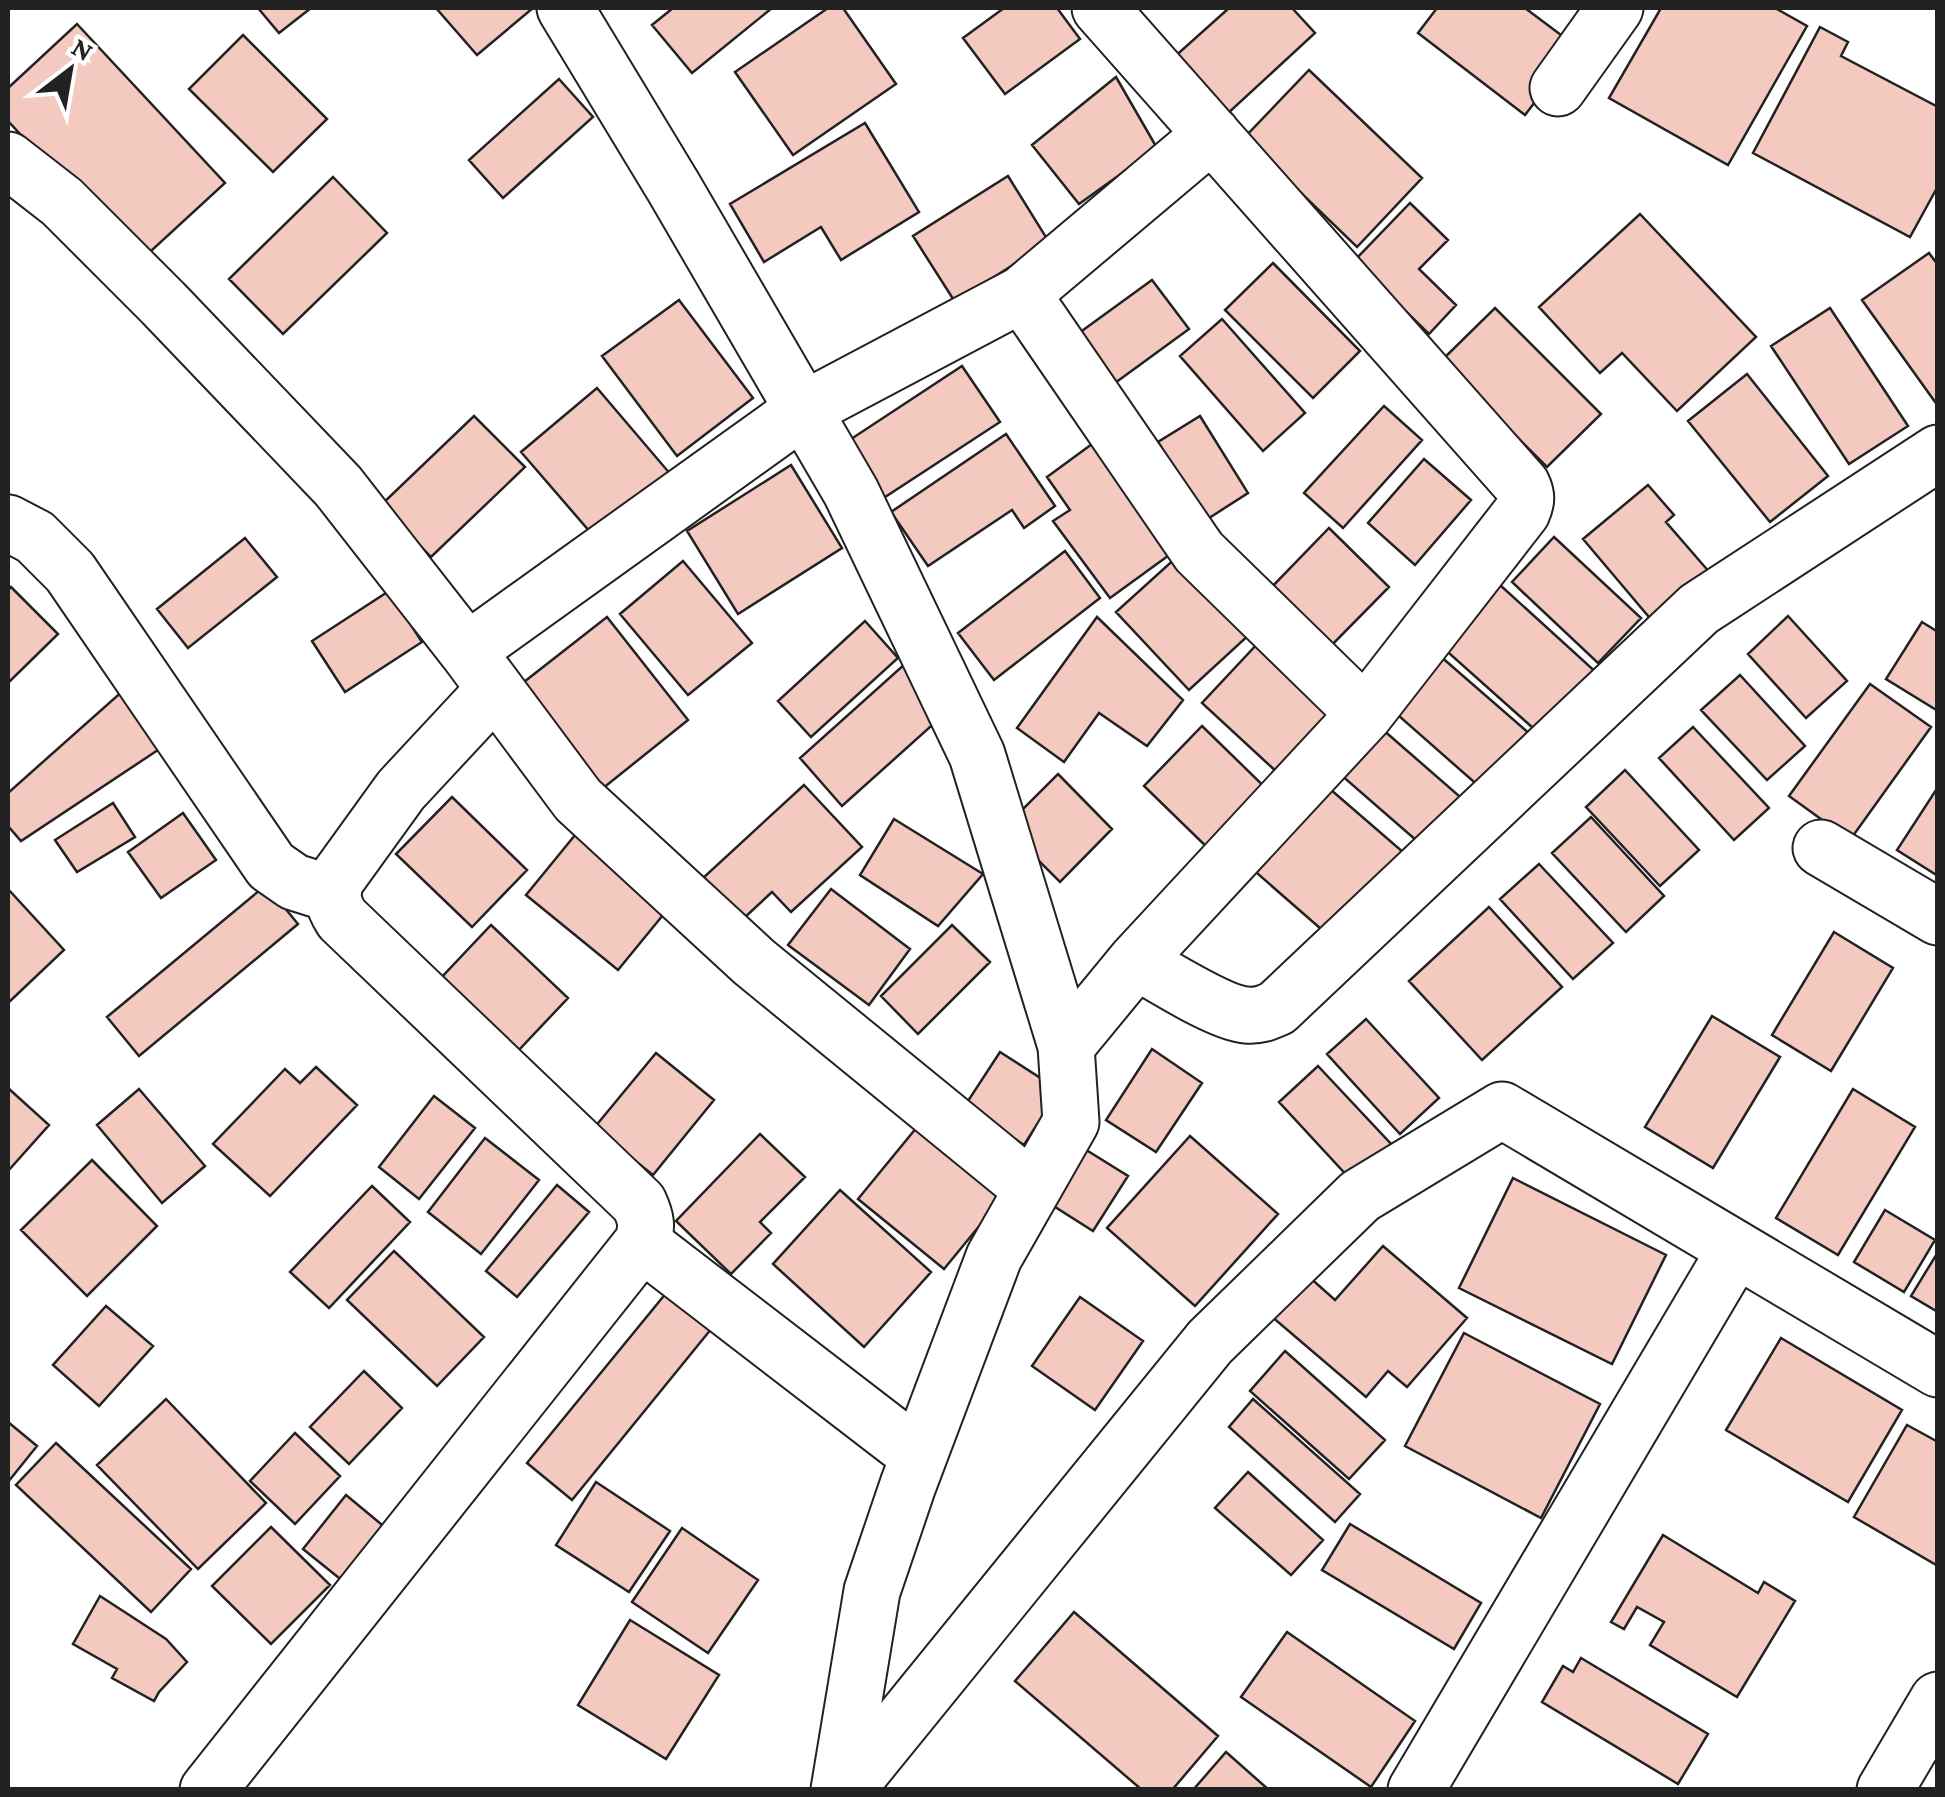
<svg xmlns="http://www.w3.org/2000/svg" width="1945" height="1797" viewBox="0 0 1945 1797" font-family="'Crimson Pro',serif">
  <rect width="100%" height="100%" fill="#fff"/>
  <path fill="#f3c9c0" stroke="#222" stroke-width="2.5" d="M 258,8 L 311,8 L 279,33 Z
    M 436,8 L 533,8 L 477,55 Z
    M 673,8 L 772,8 L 692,73 L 652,25 Z
    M 828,8 L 843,8 L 896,84 L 793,155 L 735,72 Z
    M 1004,8 L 1057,8 L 1080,39 L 1005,94 L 963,38 Z
    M 1229,8 L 1292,8 L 1315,33 L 1225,116 L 1172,59 Z
    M 1437,8 L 1525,8 L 1577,47 L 1525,115 L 1418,33 Z
    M 1661,8 L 1775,8 L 1807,26 L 1728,165 L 1609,98 Z
    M 77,24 L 225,183 L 139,262 L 8,121 L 8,88 Z
    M 1820,27 L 1848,42 L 1841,56 L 1938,107 L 1938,186 L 1910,237 L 1753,153 Z
    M 243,35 L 327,119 L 273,172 L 189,89 Z
    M 1309,70 L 1422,178 L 1357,247 L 1244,138 Z
    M 1116,77 L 1157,148 L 1079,204 L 1032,145 Z
    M 559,79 L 593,117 L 503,198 L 469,160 Z
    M 865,123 L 919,212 L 841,260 L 821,227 L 764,262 L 730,204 Z
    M 1008,176 L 1049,242 L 955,302 L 913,236 Z
    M 333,177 L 387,233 L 283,334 L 229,279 Z
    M 1410,203 L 1448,240 L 1419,269 L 1456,305 L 1429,334 L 1354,261 Z
    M 1640,214 L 1756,337 L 1677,411 L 1622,353 L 1600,373 L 1539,307 Z
    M 1929,253 L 1938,265 L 1938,406 L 1862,300 Z
    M 1273,263 L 1360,351 L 1313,398 L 1225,310 Z
    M 1152,280 L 1189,329 L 1115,383 L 1079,333 Z
    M 679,300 L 753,398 L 677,456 L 602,356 Z
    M 1495,308 L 1601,414 L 1547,467 L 1441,361 Z
    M 1830,308 L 1908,426 L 1849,464 L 1771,346 Z
    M 1222,319 L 1305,413 L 1263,451 L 1180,356 Z
    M 962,366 L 1000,422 L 882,499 L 845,443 Z
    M 1747,374 L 1828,476 L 1770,522 L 1688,421 Z
    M 597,388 L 672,476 L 597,540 L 521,452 Z
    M 1384,406 L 1422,440 L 1343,528 L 1304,493 Z
    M 474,416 L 525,467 L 431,557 L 381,505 Z
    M 1200,416 L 1248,493 L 1206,520 L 1158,442 Z
    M 1006,434 L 1055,506 L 1024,528 L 1012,510 L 928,566 L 891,512 Z
    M 1092,444 L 1172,553 L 1110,598 L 1053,521 L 1070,510 L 1047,477 Z
    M 1424,459 L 1471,500 L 1415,565 L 1368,523 Z
    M 791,465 L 842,548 L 738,614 L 687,531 Z
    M 1648,485 L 1674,515 L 1666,522 L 1711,574 L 1654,623 L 1583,539 Z
    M 1329,528 L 1389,587 L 1326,651 L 1266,593 Z
    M 1554,537 L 1641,618 L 1598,663 L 1512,582 Z
    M 245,538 L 277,577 L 188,648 L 157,609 Z
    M 1065,551 L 1100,598 L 994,680 L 958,633 Z
    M 1179,555 L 1251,633 L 1189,690 L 1116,612 Z
    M 683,561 L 752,643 L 688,695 L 620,614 Z
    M 1489,575 L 1598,674 L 1542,736 L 1432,638 Z
    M 11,587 L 58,634 L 8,683 L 8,590 Z
    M 389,591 L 422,642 L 345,692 L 312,641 Z
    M 1788,616 L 1847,681 L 1806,718 L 1748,654 Z
    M 607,617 L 688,720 L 597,793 L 515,689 Z
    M 1097,617 L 1183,700 L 1147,746 L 1099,713 L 1064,762 L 1017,728 Z
    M 865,621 L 898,658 L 811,737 L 778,701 Z
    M 1922,622 L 1938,632 L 1938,711 L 1886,679 Z
    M 1260,641 L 1337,714 L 1280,775 L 1202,703 Z
    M 1439,655 L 1539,742 L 1490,796 L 1391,709 Z
    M 906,663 L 949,710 L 842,806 L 800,758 Z
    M 1740,675 L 1805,746 L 1767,780 L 1701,710 Z
    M 1870,684 L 1931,727 L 1850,840 L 1789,796 Z
    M 126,688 L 167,744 L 21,841 L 8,826 L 8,793 Z
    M 1374,722 L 1466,802 L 1425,848 L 1333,768 Z
    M 1202,726 L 1277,799 L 1218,858 L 1144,786 Z
    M 1693,727 L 1769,808 L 1734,840 L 1659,758 Z
    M 1625,770 L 1699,850 L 1660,886 L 1586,807 Z
    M 1058,774 L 1112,829 L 1060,882 L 1005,827 Z
    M 1323,783 L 1403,852 L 1329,936 L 1250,867 Z
    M 804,785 L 862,847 L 791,912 L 772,892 L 742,920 L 703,878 Z
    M 1938,787 L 1938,876 L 1897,850 Z
    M 452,797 L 527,870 L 472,927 L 396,854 Z
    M 113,803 L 135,837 L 77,872 L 55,840 Z
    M 183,813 L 216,860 L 161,898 L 128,852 Z
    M 1591,817 L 1664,896 L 1626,932 L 1552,853 Z
    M 894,819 L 983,874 L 938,926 L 860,875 Z
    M 580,829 L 672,904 L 618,970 L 526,895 Z
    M 1539,864 L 1613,943 L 1573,979 L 1500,899 Z
    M 266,885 L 298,924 L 139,1056 L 107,1017 Z
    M 8,889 L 64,950 L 8,1003 Z
    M 831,889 L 910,949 L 869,1005 L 788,945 Z
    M 1489,907 L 1562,987 L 1482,1060 L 1409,981 Z
    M 491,925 L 568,998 L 517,1052 L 440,979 Z
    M 952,925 L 990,962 L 918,1034 L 881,996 Z
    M 1834,932 L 1893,968 L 1831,1071 L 1772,1035 Z
    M 1712,1016 L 1780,1057 L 1713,1168 L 1645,1127 Z
    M 1366,1019 L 1439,1098 L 1400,1134 L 1327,1054 Z
    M 1152,1049 L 1202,1083 L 1156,1152 L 1106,1120 Z
    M 1000,1052 L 1059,1090 L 1024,1145 L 964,1107 Z
    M 656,1053 L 714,1100 L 653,1175 L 594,1128 Z
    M 1318,1066 L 1392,1145 L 1352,1181 L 1279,1102 Z
    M 316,1067 L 357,1105 L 270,1196 L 213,1144 L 285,1069 L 300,1083 Z
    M 8,1088 L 49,1125 L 8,1171 Z
    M 139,1089 L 205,1166 L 162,1203 L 97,1125 Z
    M 1853,1089 L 1915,1127 L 1838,1255 L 1776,1218 Z
    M 434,1096 L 475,1128 L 419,1199 L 379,1167 Z
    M 922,1121 L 1008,1191 L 944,1269 L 858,1199 Z
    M 760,1134 L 805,1177 L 760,1222 L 771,1233 L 731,1274 L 676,1221 Z
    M 1190,1136 L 1278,1214 L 1195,1306 L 1107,1228 Z
    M 485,1138 L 539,1180 L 481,1254 L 428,1212 Z
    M 1075,1143 L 1128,1176 L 1093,1231 L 1041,1198 Z
    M 92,1160 L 157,1226 L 87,1296 L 21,1230 Z
    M 1513,1178 L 1666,1255 L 1612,1364 L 1459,1288 Z
    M 557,1185 L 589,1212 L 517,1297 L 486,1271 Z
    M 372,1186 L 410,1222 L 329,1308 L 290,1272 Z
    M 840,1190 L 931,1272 L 864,1347 L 773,1264 Z
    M 1885,1210 L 1935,1240 L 1904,1292 L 1854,1262 Z
    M 1383,1246 L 1467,1318 L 1407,1387 L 1388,1371 L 1366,1397 L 1271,1316 L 1307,1275 L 1335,1300 Z
    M 394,1251 L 484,1337 L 437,1386 L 347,1300 Z
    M 1938,1252 L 1938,1312 L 1911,1296 Z
    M 667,1292 L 712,1328 L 572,1500 L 527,1463 Z
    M 1080,1297 L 1143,1341 L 1095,1410 L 1032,1366 Z
    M 106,1306 L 153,1346 L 99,1406 L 53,1365 Z
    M 1464,1333 L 1600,1404 L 1541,1518 L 1405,1446 Z
    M 1781,1338 L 1902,1410 L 1848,1502 L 1726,1430 Z
    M 1285,1351 L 1385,1440 L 1349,1479 L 1250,1391 Z
    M 364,1371 L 402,1408 L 349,1464 L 310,1427 Z
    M 166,1399 L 266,1503 L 198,1569 L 97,1465 Z
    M 1253,1399 L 1360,1494 L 1335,1522 L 1229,1427 Z
    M 8,1422 L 37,1446 L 8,1482 Z
    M 1907,1425 L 1938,1442 L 1938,1566 L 1854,1517 Z
    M 295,1433 L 340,1476 L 295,1524 L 250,1481 Z
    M 56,1443 L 191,1569 L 151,1612 L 16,1485 Z
    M 1248,1472 L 1323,1540 L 1291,1575 L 1215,1508 Z
    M 596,1482 L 670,1531 L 629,1592 L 556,1545 Z
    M 346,1495 L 387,1529 L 344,1582 L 303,1549 Z
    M 1350,1524 L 1481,1603 L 1454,1649 L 1322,1570 Z
    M 271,1527 L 330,1585 L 271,1644 L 212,1586 Z
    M 682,1528 L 758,1580 L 708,1653 L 632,1602 Z
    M 1663,1535 L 1758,1593 L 1764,1582 L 1795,1601 L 1737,1697 L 1650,1645 L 1664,1622 L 1637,1607 L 1624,1629 L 1611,1622 Z
    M 100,1596 L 166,1639 L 187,1662 L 159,1692 L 154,1701 L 112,1678 L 117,1669 L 73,1644 Z
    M 1074,1612 L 1218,1736 L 1172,1790 L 1142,1790 L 1015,1681 Z
    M 630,1620 L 719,1675 L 666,1759 L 578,1705 Z
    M 1287,1632 L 1415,1721 L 1371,1787 L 1241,1697 Z
    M 1581,1658 L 1708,1734 L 1678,1784 L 1542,1702 L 1563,1666 L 1573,1672 Z
    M 1226,1752 L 1269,1790 L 1193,1790 Z"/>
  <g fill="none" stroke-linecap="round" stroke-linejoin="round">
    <defs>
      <path id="minor" d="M 565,8 L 674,188 L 851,492 L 977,755 L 1066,1046 L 1071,1122 L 994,1257 L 908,1485 L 872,1591 L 839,1790
        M 1558,88 L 1615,8
        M 8,160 L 62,202 L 163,303 L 338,486 L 467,651 L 578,800 L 754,962 L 1032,1189
        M 1022,294 L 1199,552 L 1365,714
        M 8,523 L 35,537 L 70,572 L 271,866 L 294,882 L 332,894
        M 467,651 L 803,410 L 1022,294 L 1212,134
        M 1821,848 L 1938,917
        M 1136,961 C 1162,976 1220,1013 1246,1015 C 1259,1016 1266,1013 1277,1008 L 1699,609 L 1938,453
        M 1066,1046 L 1136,961 L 1365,714 L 1522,512 C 1527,501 1527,495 1522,485 L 1100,8
        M 642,1243 L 919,1456
        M 208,1790 L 642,1243 C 648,1227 646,1218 639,1203 L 342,919 C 333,905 331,896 336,880 L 401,790 L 495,689
        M 846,1790 L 1210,1342 L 1360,1196 L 1502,1110 L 1938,1369
        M 1416,1790 L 1736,1249
        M 1885,1790 L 1938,1700"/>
    </defs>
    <use href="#minor" stroke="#222" stroke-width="59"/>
    <use href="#minor" stroke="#fff" stroke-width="55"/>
  </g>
  <rect width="1945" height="1797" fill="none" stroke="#222222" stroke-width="20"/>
  <g transform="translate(70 70) rotate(31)" stroke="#ffffff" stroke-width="8" paint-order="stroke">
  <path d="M0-8L18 38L0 25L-18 38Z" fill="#222222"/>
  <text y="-15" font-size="28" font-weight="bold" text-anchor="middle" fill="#222222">N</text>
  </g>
</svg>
